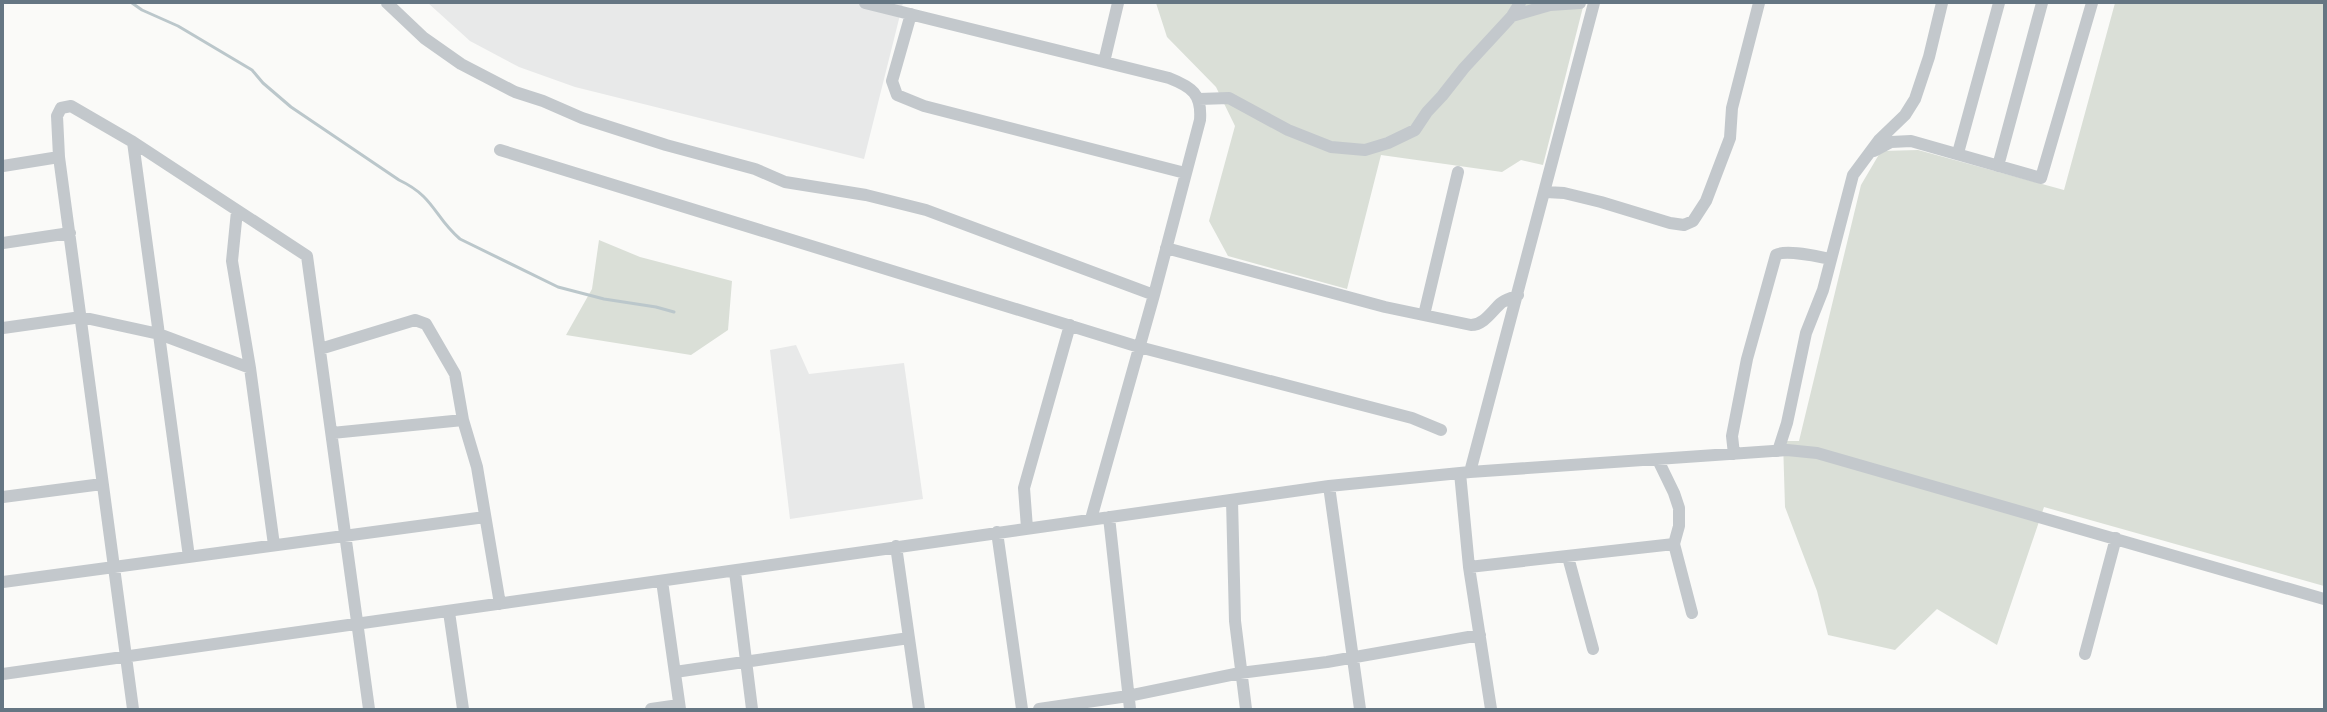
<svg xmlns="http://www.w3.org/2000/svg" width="2327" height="712" viewBox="0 0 2327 712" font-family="'Fira Sans',sans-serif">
  <rect width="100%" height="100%" fill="#fafaf8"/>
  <path fill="#e8e9e9" d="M 428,3 L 903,3 L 864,159 L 575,87 L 519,67 L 470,41 Z
    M 796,345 L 809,374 L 904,363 L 923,499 L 790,519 L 770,350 Z"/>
  <path fill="#dadfd7" d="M 1156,3 L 1584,3 L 1543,165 L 1521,160 L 1502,172 L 1381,155 L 1347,289 L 1228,256 L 1209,221 L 1235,126 L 1216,87 L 1167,37 Z
    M 2115,3 L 2324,3 L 2324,586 L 2044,507 L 1997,645 L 1937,609 L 1895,650 L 1828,635 L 1817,591 L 1785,507 L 1783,441 L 1799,441 L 1861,185 L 1881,151 L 1918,150 L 2064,190 Z
    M 599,240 L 640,257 L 732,281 L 728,330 L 691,355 L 566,335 L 592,289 Z"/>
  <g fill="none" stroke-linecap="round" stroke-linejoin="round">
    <path stroke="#bbc7cb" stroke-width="3" d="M 132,3 L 142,10 L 178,26 L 252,70 L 263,83 L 291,107 L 399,180 C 435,197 434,217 460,239 L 558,287 L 604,299 L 656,307 L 674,312"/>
    <path stroke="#c3c8cc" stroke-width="12" d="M 387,3 L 424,38 L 461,64 L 515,92 L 543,101 L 582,118 L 666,145 L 755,169 L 785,182 L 866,195 L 926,210 L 1154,295
      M 865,3 L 1169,78 C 1192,87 1202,94 1200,120 L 1154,295 L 1091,519
      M 911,14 L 892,81 L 897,95 L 924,106 L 1185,173
      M 1512,16 L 1550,5 L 1580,3
      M 1104,62 L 1118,3
      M 1199,99 L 1229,98 L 1288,130 L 1331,147 L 1365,150 L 1388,143 L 1415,130 L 1427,112 L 1442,96 L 1464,68 L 1512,16 L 1520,3
      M 133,142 L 189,557
      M 500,150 L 1139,347 L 1412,418 L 1441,430
      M 1874,151 L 1891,142 L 1911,141 L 2041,178 L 2092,3
      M 1958,153 L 1999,3
      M 3,166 L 59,157
      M 1998,166 L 2042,3
      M 1546,192 L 1564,193 L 1601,202 L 1670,223 L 1684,225 L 1693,221 L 1706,201 L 1730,138 L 1732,108 L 1759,3
      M 237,211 L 232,261 L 250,368 L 274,545
      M 3,243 L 70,233
      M 1166,248 L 1385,307 L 1471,325 C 1484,325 1492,311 1501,303 C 1505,300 1512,298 1518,295
      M 1424,315 L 1458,172
      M 3,328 L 81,317 L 159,334 L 250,368
      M 320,349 L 415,320 L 426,324 L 455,374 L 463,420 L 477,467 L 500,604
      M 332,433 L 463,420
      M 1778,451 L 1787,423 L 1806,333 L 1823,290 L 1853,175 L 1879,140 L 1905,115 L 1915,99 L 1929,57 L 1942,3
      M 1734,454 L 1732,436 L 1747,359 L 1776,255 C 1786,249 1819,257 1831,259
      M 1658,460 L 1674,493 L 1679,508 L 1679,526 L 1674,544 L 1692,613
      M 1470,472 L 1594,3
      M 1460,473 L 1469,567 L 1491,709
      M 1329,486 L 1360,709
      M 3,497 L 102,484
      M 1232,500 L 1235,621 L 1246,709
      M 1109,517 L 1130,709
      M 1027,528 L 1024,488 L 1070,325
      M 997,532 L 1022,709
      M 896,546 L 919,709
      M 1568,557 L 1593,649
      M 1469,567 L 1674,544
      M 735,572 L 752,709
      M 662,581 L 680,709
      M 3,582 L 485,517
      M 449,612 L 463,709
      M 2085,654 L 2116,538
      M 675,672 L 909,638
      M 3,674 L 1329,486 L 1470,472 L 1787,450 L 1817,453 L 2324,599
      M 133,709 L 59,157 L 57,116 L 61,108 L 71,106 L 133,142 L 307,256 L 369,709
      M 651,709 L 679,705
      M 1039,709 L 1128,696 L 1240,673 L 1327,662 L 1480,635"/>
  </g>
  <rect width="2327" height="712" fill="none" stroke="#657683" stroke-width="8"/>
</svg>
